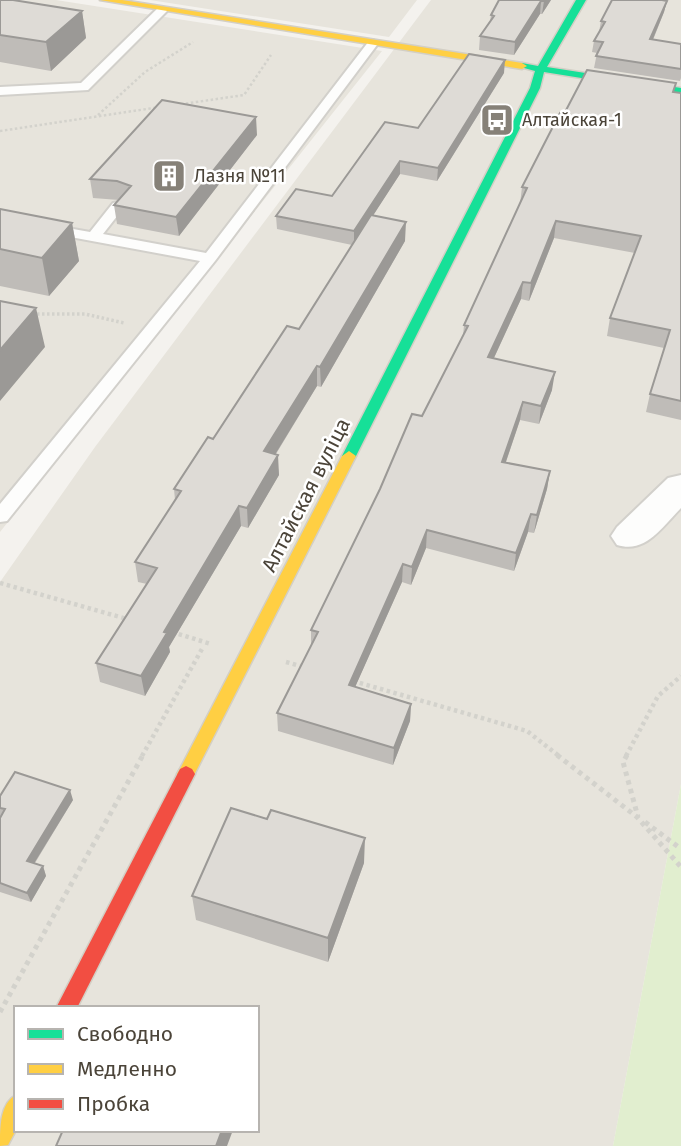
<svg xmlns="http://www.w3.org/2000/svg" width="681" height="1146" viewBox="0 0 681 1146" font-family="'Fira Sans',sans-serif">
  <rect width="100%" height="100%" fill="#f4f2ee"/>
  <path fill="#e7e4dc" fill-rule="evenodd" d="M 0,0 L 56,0 L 382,51 L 0,532 Z
    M 150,0 L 417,0 L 389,37 Z
    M 431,0 L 681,0 L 681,784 L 613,1146 L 0,1146 L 0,582 L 95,447 ZM 16,1008 L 257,1008 L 257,1130 L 16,1130 Z"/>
  <path fill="#e1eecf" d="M 681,784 L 681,1146 L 613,1146 Z"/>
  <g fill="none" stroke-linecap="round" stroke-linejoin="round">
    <defs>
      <path id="lane" d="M 159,7 L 169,9 L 88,90 L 0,95 L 0,87 L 81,83 Z
        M 373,40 L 379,43 L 377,45 L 215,261 L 7,521 L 0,522 L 0,504 L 200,261 L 0,224 L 0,216 L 90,232 L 113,203 L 118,202 L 125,206 L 103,234 L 206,253 L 369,41 Z"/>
      <path id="street" d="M 681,475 L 681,508 C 662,527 646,554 617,545 L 611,536 L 617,527 L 668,478 Z"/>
      <path id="fast" d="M 576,0 L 586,0 L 547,67 L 681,88 L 681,94 L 544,72 L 540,88 L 356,456 L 354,459 L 344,459 L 342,456 L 530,88 L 535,71 L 517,66 L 522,63 L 538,66 Z"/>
      <path id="slow" d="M 100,0 L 122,0 L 522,63 L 527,66 L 522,69 Z
        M 349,451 L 356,456 L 192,779 L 186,782 L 180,779 L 177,774 L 180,769 L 342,456 Z
        M 16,1095 L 16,1130 L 8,1145 L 0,1146 C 0,1128 0,1103 16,1095 Z"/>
      <path id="jam" d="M 186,766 L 192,769 L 195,774 L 77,1008 L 56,1008 L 180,769 Z"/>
    </defs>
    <use href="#lane" stroke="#d2d0cb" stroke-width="4"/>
    <use href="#street" stroke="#d2d0cb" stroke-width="4"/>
    <use href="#fast" stroke="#d3cfc5" stroke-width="3"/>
    <use href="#slow" stroke="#d3cfc5" stroke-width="3"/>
    <use href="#jam" stroke="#d3cfc5" stroke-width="3"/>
    <path stroke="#d3d2cc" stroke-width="2.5" stroke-dasharray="2.5 2.5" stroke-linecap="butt" d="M 176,105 L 244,95 L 271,55
      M 98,115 L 145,72 L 193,42
      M 0,131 L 160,107"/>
    <path stroke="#d3d2cc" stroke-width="3.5" stroke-dasharray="2.5 2.5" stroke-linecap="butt" d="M 32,314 L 85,314 L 124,323"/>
    <path stroke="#d3d2cc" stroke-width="4.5" stroke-dasharray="3.5 3.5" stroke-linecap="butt" d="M 0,583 L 127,619
      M 172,632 L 211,644
      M 286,662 L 304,667
      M 353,681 L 527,731 L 559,756
      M 142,756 L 202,649
      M 626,756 L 658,696 L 681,676"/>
    <path stroke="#d3d2cc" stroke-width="5" stroke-dasharray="4.5 4.5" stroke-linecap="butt" d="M 557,755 L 637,817 L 681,867
      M 627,755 L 623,762 L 638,817
      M 645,822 L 681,849
      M 0,1012 L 143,755"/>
    <use href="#lane" fill="#fdfdfc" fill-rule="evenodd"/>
    <use href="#street" fill="#fdfdfc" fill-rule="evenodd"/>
    <use href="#fast" fill="#16e098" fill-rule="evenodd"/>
    <use href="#slow" fill="#ffcf43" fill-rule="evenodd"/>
    <use href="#jam" fill="#f24e42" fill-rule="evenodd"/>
  </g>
  <path fill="#bfbcb8" d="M 0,0 L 82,11 L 86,38 L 51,71 L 0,62 Z
    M 551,0 L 542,14 L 540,14 L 514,55 L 479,50 L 480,36 L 490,21 L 491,15 L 494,8 Z
    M 664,1 L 667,1 L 664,12 L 653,40 L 681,44 L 681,78 L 680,81 L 594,68 L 597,53 L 592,52 L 594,41 L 599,32 L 601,21 Z
    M 504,73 L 437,181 L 400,174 L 373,215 L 405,241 L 321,387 L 317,386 L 276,454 L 279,475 L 248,528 L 241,526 L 169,647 L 170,652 L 145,696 L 100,682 L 96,663 L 147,584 L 138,582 L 135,562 L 175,500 L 174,489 L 299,329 L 352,245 L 277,229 L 276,216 L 332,196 L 418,128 Z
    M 674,92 L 681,93 L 681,420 L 646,412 L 650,394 L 664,348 L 607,336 L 610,318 L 635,253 L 554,238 L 529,301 L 521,299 L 494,358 L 552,390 L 539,424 L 520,420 L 506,462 L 550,471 L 547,489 L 534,533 L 528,532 L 514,571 L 426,548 L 411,585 L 402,582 L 355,687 L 411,704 L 410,721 L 393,765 L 278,731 L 277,713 L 311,646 L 311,630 L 463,336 L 464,325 L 520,204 L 522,187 L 564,114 Z
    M 257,135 L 179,236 L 117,224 L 114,205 L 119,200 L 93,198 L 90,179 Z
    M 0,209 L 72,223 L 79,261 L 49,296 L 0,286 Z
    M 0,796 L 73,800 L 35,863 L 43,866 L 46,876 L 31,902 L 0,892 Z
    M 267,819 L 364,863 L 328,962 L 196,920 L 192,896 Z"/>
  <path fill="#9b9996" d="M 545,0 L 551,0 L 542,14 L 544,1 Z
    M 541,1 L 540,14 L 514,55 L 515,42 Z
    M 667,1 L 664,12 L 648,51 L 650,39 Z
    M 82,11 L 86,38 L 51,71 L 46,42 Z
    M 505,60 L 504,73 L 437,181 L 438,168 Z
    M 256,117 L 257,135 L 179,236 L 176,217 Z
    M 400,161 L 400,174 L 354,245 L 354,231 Z
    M 556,221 L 554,238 L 529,301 L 531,283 Z
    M 406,222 L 405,241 L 321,387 L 320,367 Z
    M 72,223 L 79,261 L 49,296 L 42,258 Z
    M 523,282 L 521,299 L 486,375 L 488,357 Z
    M 36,308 L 45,347 L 0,401 L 0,350 Z
    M 317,366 L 317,386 L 265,471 L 264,451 Z
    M 555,372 L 552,390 L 539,424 L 541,406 Z
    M 523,402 L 520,420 L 500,479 L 502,462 Z
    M 278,455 L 279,475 L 248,528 L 247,508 Z
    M 550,471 L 547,489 L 534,533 L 537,515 Z
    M 239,506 L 241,526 L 169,647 L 170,652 L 145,696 L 141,676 L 164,632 Z
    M 531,514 L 528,532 L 514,571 L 516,553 Z
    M 427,530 L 426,548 L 411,585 L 412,567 Z
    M 403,564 L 402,582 L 348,703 L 349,685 Z
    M 411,704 L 410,721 L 393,765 L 394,748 Z
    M 70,790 L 73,800 L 30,870 L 27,861 Z
    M 365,838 L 364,863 L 328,962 L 328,938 Z
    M 43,866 L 46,876 L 31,902 L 27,893 Z
    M 222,1130 L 233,1130 L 227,1146 L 216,1146 Z"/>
  <path fill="#dedbd6" stroke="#9b9996" stroke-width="2" d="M 0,0 L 13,0 L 82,11 L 46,42 L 0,35 Z
    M 499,0 L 545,0 L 544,1 L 541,1 L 515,42 L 480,36 L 494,16 L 491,15 Z
    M 612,0 L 662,0 L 667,1 L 650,39 L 681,44 L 681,69 L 596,56 L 603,42 L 594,41 L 605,22 L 601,21 Z
    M 469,54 L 505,60 L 438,168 L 400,161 L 354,231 L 276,216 L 296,189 L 332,196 L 385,122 L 418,128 Z
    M 587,70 L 676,83 L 673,92 L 681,93 L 681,401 L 650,394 L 670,330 L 610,318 L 641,236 L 556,221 L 531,283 L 523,282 L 488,357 L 555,372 L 541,406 L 523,402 L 502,462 L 550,471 L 537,515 L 531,514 L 516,553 L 427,530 L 412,567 L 403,564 L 349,685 L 411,704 L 394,748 L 277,713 L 318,632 L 311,630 L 380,489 L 412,414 L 422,416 L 468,326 L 464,325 L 527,188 L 522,187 L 560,113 L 564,114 Z
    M 162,100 L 256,117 L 176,217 L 114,205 L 131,186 L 117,181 L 90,179 Z
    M 0,209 L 72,223 L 42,258 L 0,249 Z
    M 371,215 L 406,222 L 320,367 L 317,366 L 264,451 L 278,455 L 247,508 L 239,506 L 164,632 L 167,633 L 141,676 L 96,663 L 157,568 L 135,562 L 181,491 L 174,489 L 208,437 L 213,439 L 287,326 L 299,329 Z
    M 0,301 L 36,308 L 0,350 Z
    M 15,772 L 70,790 L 27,861 L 43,866 L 27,893 L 0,883 L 0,818 L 5,809 L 0,808 L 0,796 Z
    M 231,808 L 267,819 L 271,810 L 365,838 L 328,938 L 192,896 Z
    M 63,1130 L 222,1130 L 216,1146 L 56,1146 Z"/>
  <defs>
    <symbol id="bus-square" viewBox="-11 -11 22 22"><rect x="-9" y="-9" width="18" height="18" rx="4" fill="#868178" stroke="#fff"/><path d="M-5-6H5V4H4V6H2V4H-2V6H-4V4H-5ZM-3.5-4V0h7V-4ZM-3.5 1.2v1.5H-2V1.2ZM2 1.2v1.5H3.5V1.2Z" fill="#fff"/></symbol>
    <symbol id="building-square" viewBox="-11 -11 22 22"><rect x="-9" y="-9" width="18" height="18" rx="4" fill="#868178" stroke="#fff"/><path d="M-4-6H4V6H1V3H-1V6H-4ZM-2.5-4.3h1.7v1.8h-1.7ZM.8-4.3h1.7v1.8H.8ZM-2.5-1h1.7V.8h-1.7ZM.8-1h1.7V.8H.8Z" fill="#fff"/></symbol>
  </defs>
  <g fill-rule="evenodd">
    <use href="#bus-square" x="478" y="101" width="38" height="38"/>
    <use href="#building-square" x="150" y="157" width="38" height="38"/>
  </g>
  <g text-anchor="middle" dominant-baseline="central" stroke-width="5" stroke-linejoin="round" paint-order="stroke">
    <g font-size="18" fill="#4b4439" stroke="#fff" text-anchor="start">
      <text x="522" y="120">Алтайская-1</text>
      <text x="194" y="176">Лазня №11</text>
    </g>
    <g font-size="21" fill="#4b4439" stroke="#fff">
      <text transform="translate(306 495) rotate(-63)">Алтайская вуліца</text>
    </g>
  </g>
  <rect x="14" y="1006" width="245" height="126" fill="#ffffff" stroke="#b7b4b0" stroke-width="2"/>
  <rect x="28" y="1029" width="35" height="10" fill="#16e098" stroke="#b7b4b0" stroke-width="2"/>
  <text x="77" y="1041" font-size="21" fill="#4b4439">Свободно</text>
  <rect x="28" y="1064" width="35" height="10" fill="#ffcf43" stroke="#b7b4b0" stroke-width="2"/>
  <text x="77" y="1076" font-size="21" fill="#4b4439">Медленно</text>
  <rect x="28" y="1099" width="35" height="10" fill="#f24e42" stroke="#b7b4b0" stroke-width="2"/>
  <text x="77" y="1111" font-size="21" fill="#4b4439">Пробка</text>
</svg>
